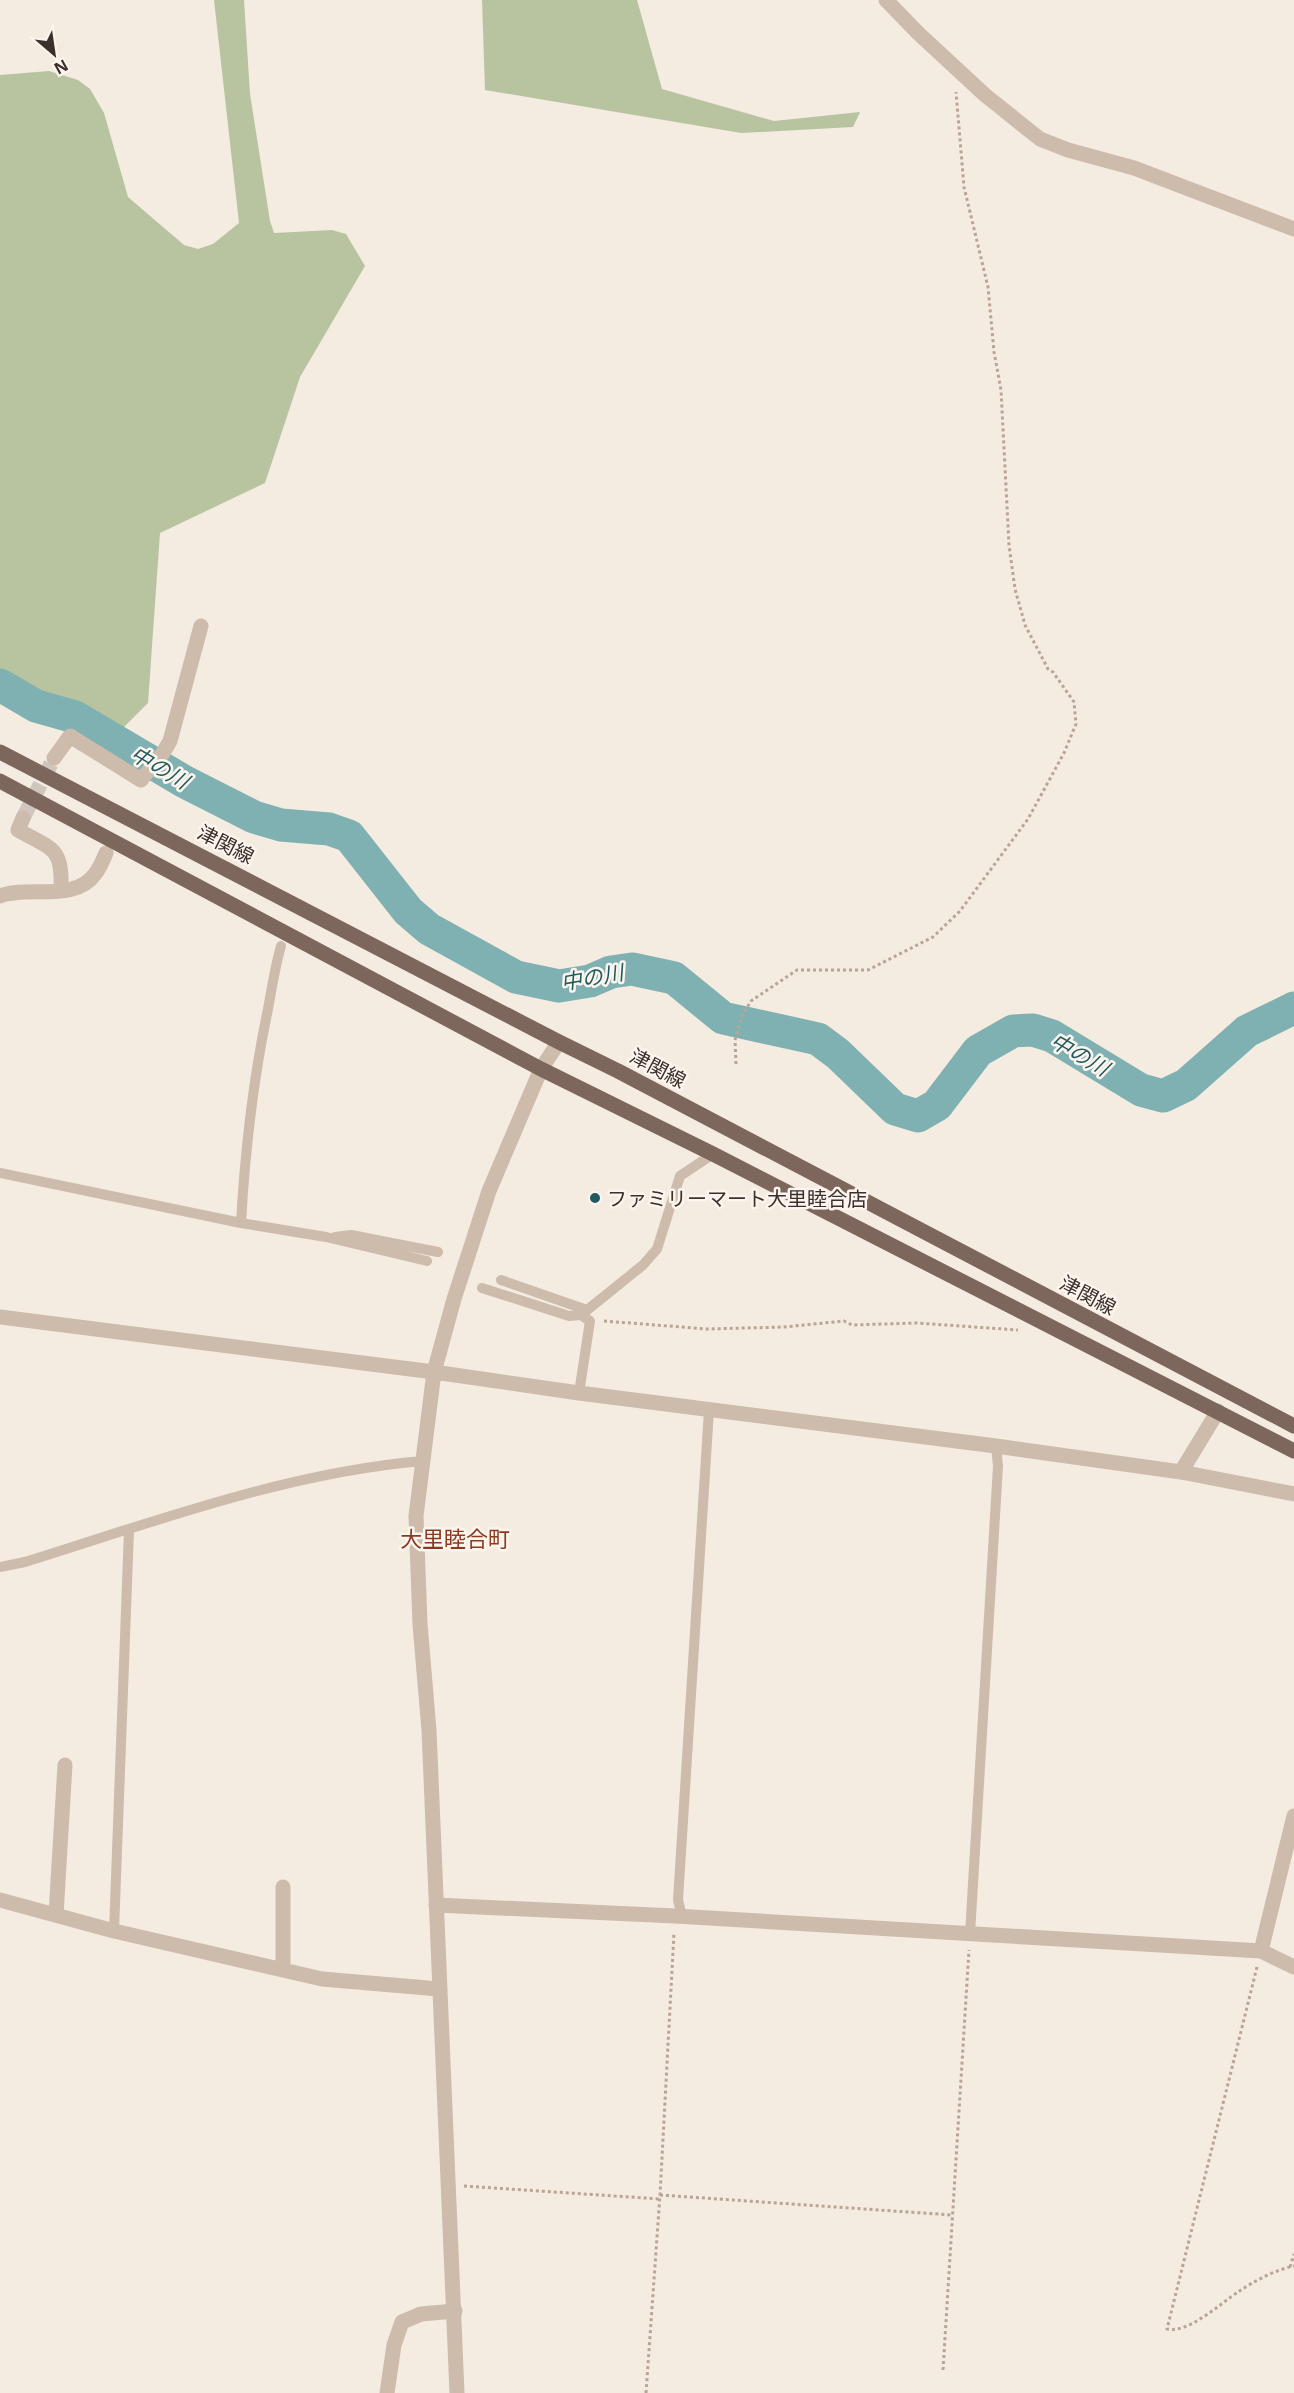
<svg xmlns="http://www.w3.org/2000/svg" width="1294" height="2393" viewBox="0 0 1294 2393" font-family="'Noto Sans','Noto Sans JP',sans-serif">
  <rect width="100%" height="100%" fill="#f4ebe1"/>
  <path fill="#b8c4a0" d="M 214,0 L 244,0 L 250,94 L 270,221 L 274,233 L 332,230 L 346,234 L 365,266 L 300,377 L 265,483 L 160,533 L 148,703 L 109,742 L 0,703 L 0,75 L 49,71 L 78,80 L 90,89 L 104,113 L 128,197 L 184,245 L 198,249 L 213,244 L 239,223 Z
    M 482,0 L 637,0 L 662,89 L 774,121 L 860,112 L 853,127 L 741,133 L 485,90 Z"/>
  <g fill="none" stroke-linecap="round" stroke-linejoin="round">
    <path stroke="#7fb0b2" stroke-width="33" d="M 0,685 L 36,706 L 75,717 L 185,782 L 254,817 L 281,825 L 329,829 L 349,836 L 408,911 L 429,929 L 516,977 L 559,986 L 590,981 L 611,972 L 632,969 L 674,978 L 723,1018 L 818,1039 L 838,1054 L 895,1109 L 918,1116 L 937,1105 L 978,1051 L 1013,1031 L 1033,1030 L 1052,1036 L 1141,1090 L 1163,1096 L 1186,1085 L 1247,1031 L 1294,1008"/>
    <path stroke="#cfc6bd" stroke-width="15" stroke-dasharray="15 8" stroke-linecap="butt" d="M 23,818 L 54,758"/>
    <path stroke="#b9a596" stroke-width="3" stroke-dasharray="3 3" stroke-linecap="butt" d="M 736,1064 L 735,1040 L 742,1016 L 751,1001 L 797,970 L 868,970 L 933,937 L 960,911 L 1028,819 L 1064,753 L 1076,724 L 1074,702 L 1053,672 L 1048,669 L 1025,625 L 1015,589 L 1009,545 L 1001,390 L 994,352 L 988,287 L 964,187 L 956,92
      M 604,1321 L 707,1329 L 784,1327 L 844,1321 L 852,1325 L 917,1323 L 1018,1330
      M 1257,1967 L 1167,2329 C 1188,2334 1221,2303 1238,2292 C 1254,2281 1275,2270 1294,2266
      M 464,2186 L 660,2199
      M 660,2195 L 952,2215
      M 1290,2267 L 1294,2254
      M 943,2370 L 969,1950
      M 646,2393 L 660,2195 L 674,1933"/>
    <path stroke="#cdbbac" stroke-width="10" d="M 0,1173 L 241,1223 L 326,1237 L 427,1261
      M 241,1223 C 245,1151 253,1080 268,1009 C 272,987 275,967 281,946
      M 335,1237 L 351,1235 L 438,1252
      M 501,1280 L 587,1310
      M 482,1288 L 569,1316 L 581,1315
      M 579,1393 L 590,1321 L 581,1315 L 643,1265 L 657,1249 L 680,1176 L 713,1154
      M 0,1567 L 25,1562 C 153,1522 289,1472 423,1461
      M 682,1917 L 678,1900 L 709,1410
      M 114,1931 L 129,1530
      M 970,1934 L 998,1466 L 996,1446"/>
    <path stroke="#cdbbac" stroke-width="15" d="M 886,0 L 918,33 L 985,95 L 1040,139 L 1068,150 L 1134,168 L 1294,229
      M 54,758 L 70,736 L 141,780 L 163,753 L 170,741 L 201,626
      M 23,818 L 18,830 C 53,850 63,847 61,891
      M 0,896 C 29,885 74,903 95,874 C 100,868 103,860 106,853
      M 1181,1472 L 1294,1494
      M 0,1900 L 114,1931 L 322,1979 L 439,1989
      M 436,1905 L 675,1916 L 1261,1951 L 1294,1967
      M 56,1915 L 65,1765
      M 1261,1951 L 1294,1816
      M 283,1970 L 283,1887
      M 387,2393 L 394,2345 L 402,2322 L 421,2314 L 455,2311"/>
    <path stroke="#cdbbac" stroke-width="15" d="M 0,1317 L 434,1372 L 579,1393 L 996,1446 L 1181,1472 L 1218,1411
      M 457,2393 L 429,1730 L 420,1624 L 416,1516 L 434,1372 L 454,1299 L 489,1191 L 541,1069 L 559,1042"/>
    <path stroke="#7d675c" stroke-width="15" d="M 0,752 L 559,1042 L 618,1071 L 1294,1426
      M 0,781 L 541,1069 L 713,1154 L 1294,1451"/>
  </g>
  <circle fill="#1f5a5e" stroke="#fbf5ee" stroke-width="2" cx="595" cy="1198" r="6"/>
  <g text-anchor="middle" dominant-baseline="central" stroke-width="5" stroke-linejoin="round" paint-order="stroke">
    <g font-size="20" fill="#3b302b" stroke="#fbf5ee">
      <text transform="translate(226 844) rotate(27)">津関線</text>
      <text transform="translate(658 1068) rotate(28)">津関線</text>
      <text transform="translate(1088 1295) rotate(28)">津関線</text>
    </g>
    <g font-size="20" fill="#3b302b" stroke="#fbf5ee" text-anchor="start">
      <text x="607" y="1198">ファミリーマート大里睦合店</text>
    </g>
    <g font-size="21" font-style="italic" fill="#1f5a5e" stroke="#fbf5ee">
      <text transform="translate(160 767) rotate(30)">中の川</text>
      <text transform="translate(592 977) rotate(-10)">中の川</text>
      <text transform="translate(1080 1054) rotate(30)">中の川</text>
    </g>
    <g font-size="22" fill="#8c3b22" stroke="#fbf5ee">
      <text x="455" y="1538">大里睦合町</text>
    </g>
  </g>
  <g transform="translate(54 54) rotate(151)" stroke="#fbf5ee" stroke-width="4.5" paint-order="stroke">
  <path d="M0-4.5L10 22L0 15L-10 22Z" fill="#3b302b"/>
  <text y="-9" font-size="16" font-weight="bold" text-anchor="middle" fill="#3b302b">N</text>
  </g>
</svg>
